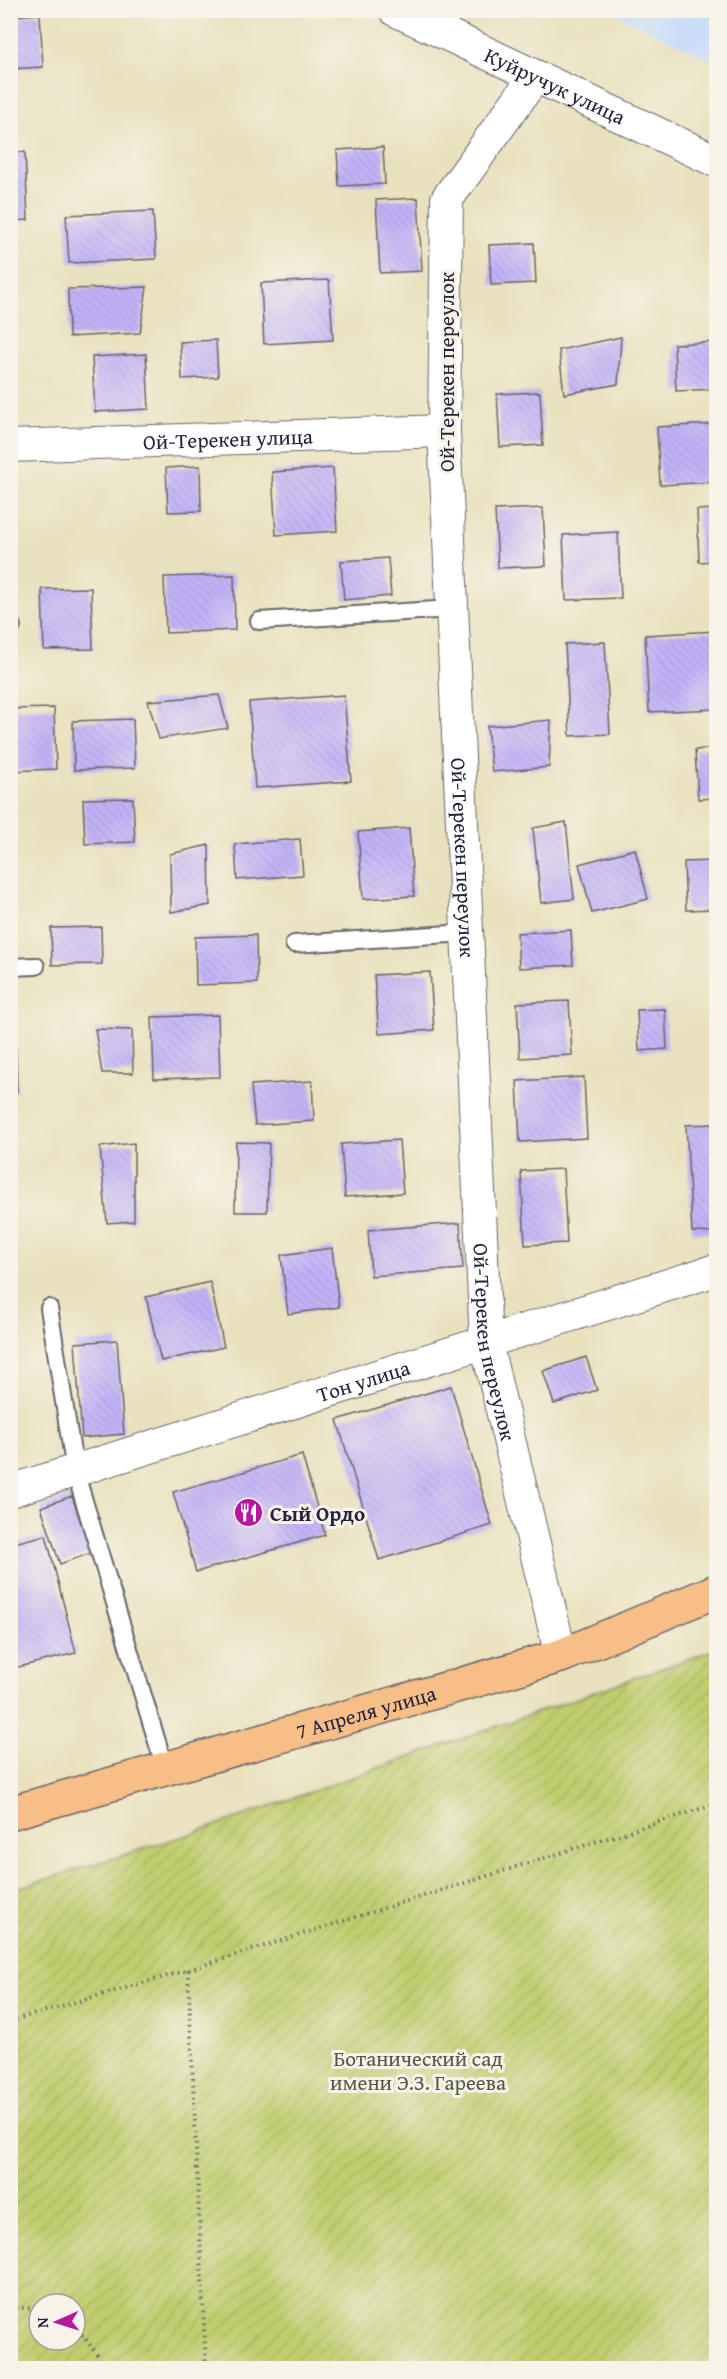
<svg xmlns="http://www.w3.org/2000/svg" width="727" height="2379" viewBox="0 0 727 2379" font-family="'Gentium Book Plus',serif">
  <defs>
    <pattern id="garden-furrows" width="10" height="10" patternUnits="userSpaceOnUse" patternTransform="scale(1.5)"><rect width="10" height="10" fill="#c1ce70"/><path d="M-1 1l2-2M0 10L10 0M9 11l2-2" fill="none" stroke="#a6b162"/></pattern>
    <pattern id="building-back-hatch" width="6" height="6" patternUnits="userSpaceOnUse" patternTransform="scale(1.5)"><rect width="6" height="6" fill="#c2b3f8"/><path d="M-1 5l2 2M0 0l6 6M5-1l2 2" fill="none" stroke="#a69ad6"/></pattern>
  </defs>
  <rect width="100%" height="100%" fill="#f7f3e8"/>
  <filter id="ink" filterUnits="userSpaceOnUse"><feTurbulence type="fractalNoise" baseFrequency=".0167" numOctaves="2"/><feDisplacementMap in="SourceGraphic" scale="12" xChannelSelector="R" yChannelSelector="G"/><feConvolveMatrix kernelMatrix="1 2 1 2 8 2 1 2 1" color-interpolation-filters="sRGB"/></filter>
  <filter id="wash" filterUnits="userSpaceOnUse"><feTurbulence type="fractalNoise" baseFrequency=".008" numOctaves="4" result="noise"/><feDisplacementMap in="SourceGraphic" scale="24" xChannelSelector="R" yChannelSelector="G"/><feGaussianBlur stdDeviation="1.35" result="paint"/><feColorMatrix in="noise" values="0 0 0 0 0 0 0 0 0 0 0 0 0 0 0 0 0 1.4 0 .05"/><feComposite in="paint" operator="in"/></filter>
  <g filter="url(#wash)">
    <rect width="100%" height="100%" fill="#e9e1be"/>
    <path fill="#c8ddf9" d="M 608,11 L 716,11 L 716,62 Z"/>
    <path fill="url(#garden-furrows)" stroke="#727856" stroke-width="1.5" fill-rule="evenodd" d="M 716,1649 L 716,2368 L 11,2368 L 11,1890 L 197,1832 ZM 39,2304 L 75,2304 L 75,2340 L 39,2340 Z"/>
    <g id="blocks">
      <path fill="url(#building-back-hatch)" d="M 40,14 L 43,67 L 10,69 L 10,16 Z
        M 383,147 L 385,184 L 339,186 L 337,150 Z
        M 25,152 L 28,220 L 10,221 L 10,153 Z
        M 418,198 L 422,271 L 380,273 L 376,200 Z
        M 153,211 L 156,259 L 69,263 L 66,215 Z
        M 534,243 L 536,283 L 491,285 L 489,245 Z
        M 329,280 L 333,340 L 264,344 L 261,283 Z
        M 147,287 L 140,333 L 69,337 L 68,289 Z
        M 621,337 L 618,384 L 564,394 L 559,350 Z
        M 216,340 L 218,377 L 182,379 L 180,342 Z
        M 716,342 L 716,389 L 676,391 L 674,344 Z
        M 146,354 L 149,409 L 95,412 L 92,357 Z
        M 540,392 L 543,445 L 500,447 L 497,394 Z
        M 715,424 L 716,482 L 660,485 L 657,427 Z
        M 200,466 L 201,511 L 168,512 L 166,468 Z
        M 333,468 L 337,531 L 276,535 L 272,472 Z
        M 543,508 L 546,566 L 498,568 L 495,510 Z
        M 716,509 L 716,561 L 699,562 L 697,510 Z
        M 618,532 L 621,598 L 566,600 L 563,535 Z
        M 388,558 L 391,596 L 344,600 L 341,561 Z
        M 234,575 L 235,630 L 166,633 L 164,577 Z
        M 91,588 L 93,649 L 44,650 L 42,589 Z
        M 716,631 L 716,709 L 649,712 L 645,635 Z
        M 605,642 L 610,734 L 570,736 L 565,644 Z
        M 219,695 L 228,728 L 159,739 L 148,701 Z
        M 344,695 L 351,781 L 255,788 L 249,702 Z
        M 54,708 L 56,769 L 10,771 L 10,709 Z
        M 133,719 L 135,768 L 74,770 L 73,721 Z
        M 551,720 L 549,767 L 492,772 L 487,726 Z
        M 716,748 L 716,798 L 698,799 L 695,750 Z
        M 133,798 L 135,842 L 85,844 L 83,799 Z
        M 566,822 L 574,899 L 541,903 L 533,828 Z
        M 409,828 L 414,896 L 363,899 L 358,832 Z
        M 300,839 L 303,875 L 237,880 L 235,844 Z
        M 209,845 L 210,905 L 171,912 L 170,854 Z
        M 635,849 L 648,899 L 592,913 L 579,864 Z
        M 716,861 L 716,909 L 686,910 L 684,862 Z
        M 101,927 L 102,964 L 52,965 L 51,928 Z
        M 571,930 L 573,965 L 519,968 L 517,933 Z
        M 256,935 L 257,983 L 196,985 L 195,937 Z
        M 430,972 L 434,1030 L 379,1034 L 374,975 Z
        M 569,1001 L 572,1055 L 520,1058 L 517,1003 Z
        M 665,1009 L 667,1049 L 639,1051 L 637,1010 Z
        M 218,1015 L 220,1077 L 154,1079 L 152,1017 Z
        M 95,1029 L 132,1030 L 133,1073 L 102,1073 Z
        M 16,1049 L 17,1092 L 10,1092 L 10,1050 Z
        M 584,1077 L 587,1138 L 520,1142 L 517,1081 Z
        M 312,1081 L 314,1121 L 255,1125 L 251,1085 Z
        M 715,1124 L 716,1233 L 692,1232 L 686,1125 Z
        M 399,1140 L 403,1193 L 345,1197 L 341,1144 Z
        M 236,1142 L 269,1143 L 267,1212 L 235,1212 Z
        M 134,1143 L 134,1221 L 107,1223 L 100,1147 Z
        M 563,1169 L 567,1243 L 525,1245 L 521,1171 Z
        M 460,1223 L 463,1269 L 371,1276 L 368,1230 Z
        M 332,1248 L 339,1307 L 288,1314 L 281,1255 Z
        M 210,1282 L 224,1347 L 161,1361 L 146,1297 Z
        M 117,1340 L 124,1434 L 82,1438 L 75,1343 Z
        M 586,1357 L 597,1390 L 554,1404 L 543,1371 Z
        M 451,1386 L 492,1525 L 379,1560 L 337,1420 Z
        M 302,1455 L 325,1535 L 196,1572 L 173,1492 Z
        M 72,1496 L 91,1553 L 60,1564 L 41,1507 Z
        M 46,1535 L 76,1653 L 10,1669 L 10,1544 Z"/>
    </g>
  </g>
  <g filter="url(#ink)">
    <use href="#blocks" fill-opacity="0" stroke="#686569" stroke-width="1.5"/>
    <g fill="none" stroke-linecap="round" stroke-linejoin="round">
      <defs>
        <path id="service" d="M 259,621 L 452,609
          M 10,626 L 12,626
          M 294,944 L 466,933
          M 10,967 L 36,966
          M 49,1308 L 75,1471 L 165,1768"/>
        <g id="minor">
          <path id="s1" d="M 395,10 L 716,161"/>
          <path id="s2" d="M 534,78 L 447,199 L 444,431 L 486,1343 L 561,1656"/>
          <path id="s3" d="M 10,446 L 444,431"/>
          <path id="s4" d="M 10,1491 L 716,1270"/>
        </g>
        <g id="primary">
          <path id="s5" d="M 10,1813 L 561,1656 L 716,1591"/>
        </g>
      </defs>
      <use href="#service" stroke="#686569" stroke-width="20"/>
      <use href="#minor" stroke="#686569" stroke-width="34"/>
      <use href="#primary" stroke="#686569" stroke-width="36"/>
      <path stroke="#686569" stroke-width="4" stroke-dasharray="1.5 4.5" stroke-linecap="butt" d="M 188,1970 L 206,2368
        M 10,2021 L 188,1970 L 716,1804
        M 10,2307 L 39,2309
        M 75,2325 L 107,2368"/>
      <use href="#service" stroke="#fff" stroke-width="16"/>
      <use href="#minor" stroke="#fff" stroke-width="32"/>
      <use href="#primary" stroke="#f7be87" stroke-width="33"/>
    </g>
  </g>
  <defs>
    <symbol id="restaurant-disc" viewBox="-11 -11 22 22"><circle r="9.5" fill="#b5179e" stroke="#f7f3e8"/><path d="M-5-6h1v4h1v-4h1v4h1v-4h1v5L-1.5 .5V6h-2V.5L-5-1ZM5-6V6H3V1.5H1.5Q1.5-4 5-6Z" fill="#fff"/></symbol>
  </defs>
  <g fill-rule="evenodd">
    <use href="#restaurant-disc" x="232" y="1496" width="33" height="33"/>
  </g>
  <g text-anchor="middle" dominant-baseline="central" stroke-width="6" stroke-linejoin="round" paint-order="stroke">
    <g font-size="21" fill="#22223b" stroke="#f7f3e8">
      <text stroke="none"><textPath href="#s1" startOffset="177">Куйручук улица</textPath></text>
      <text transform="translate(446 372) rotate(-90)">Ой-Терекен переулок</text>
      <text stroke="none"><textPath href="#s3" startOffset="218">Ой-Терекен улица</textPath></text>
      <text stroke="none"><textPath href="#s2" startOffset="808">Ой-Терекен переулок</textPath></text>
      <text stroke="none"><textPath href="#s2" startOffset="1294">Ой-Терекен переулок</textPath></text>
      <text stroke="none"><textPath href="#s4" startOffset="370">Тон улица</textPath></text>
      <text stroke="none"><textPath href="#s5" startOffset="370">7 Апреля улица</textPath></text>
    </g>
    <g font-size="21" font-weight="bold" fill="#22223b" stroke="#f7f3e8" text-anchor="start">
      <text x="270" y="1513">Сый Ордо</text>
    </g>
    <g font-size="21" fill="#52564b" stroke="#f7f3e8">
      <text x="418" y="2058">Ботанический сад<tspan x="418" dy="24">имени Э.З. Гареева</tspan></text>
    </g>
  </g>
  <rect width="727" height="2379" fill="none" stroke="#f7f3e8" stroke-width="36"/>
  <g transform="translate(57 2322) rotate(267)"><circle r="28" fill="#f7f3e8" stroke="#a29fa3" stroke-width="1.5"/>
  <path d="M0-4.5L10 22L0 15L-10 22Z" fill="#b5179e"/>
  <text y="-9" font-size="16" font-weight="bold" text-anchor="middle" fill="#22223b">N</text>
  </g>
</svg>
